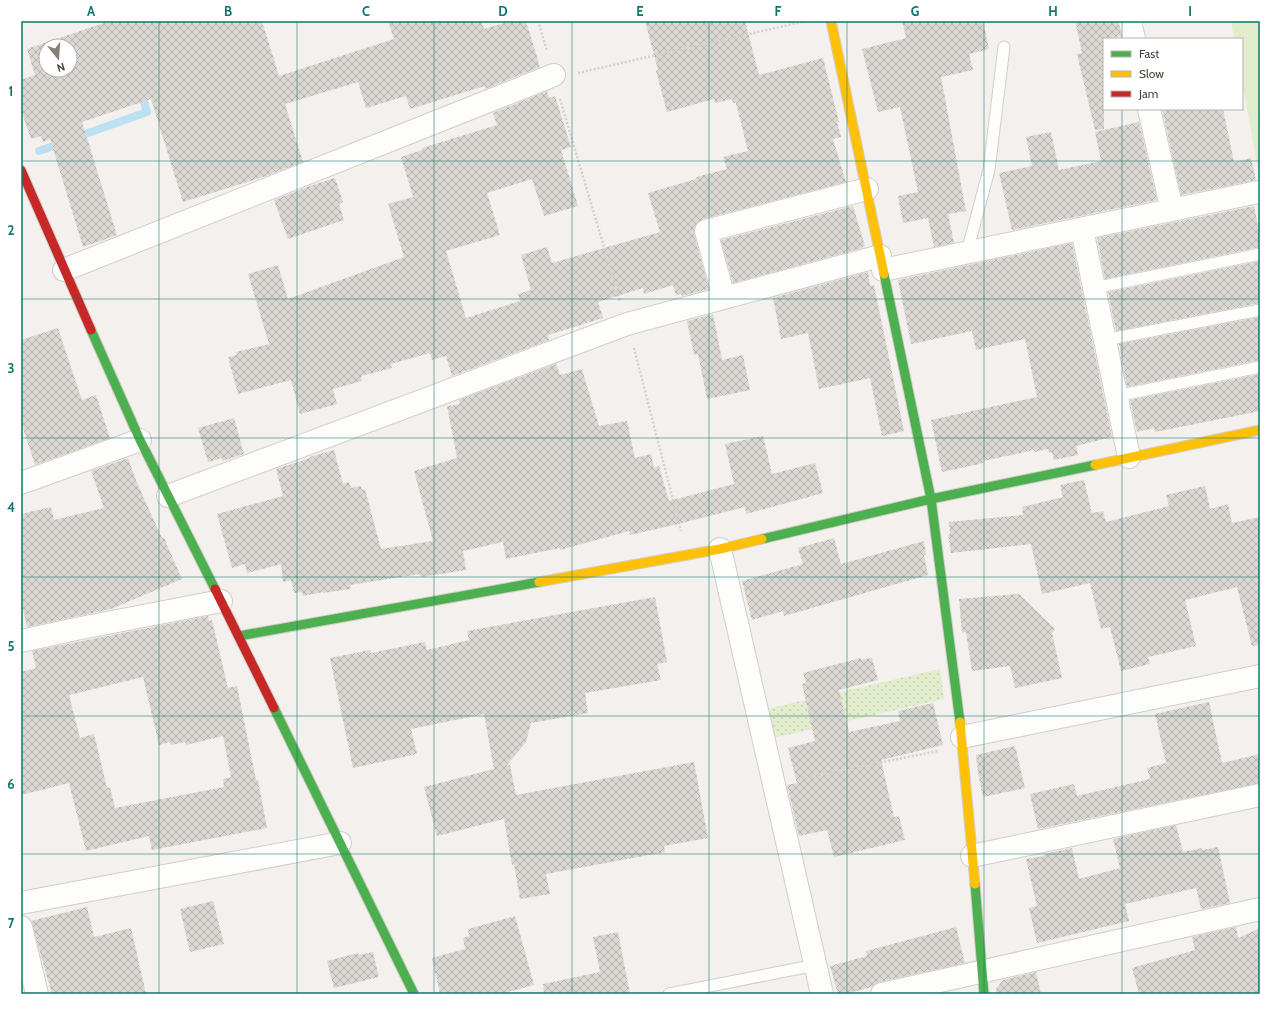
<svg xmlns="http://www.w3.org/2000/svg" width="1281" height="1015" viewBox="0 0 1281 1015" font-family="Cabin,sans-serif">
  <defs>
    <pattern id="grass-dots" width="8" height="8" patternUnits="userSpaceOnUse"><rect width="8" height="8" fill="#e2edcd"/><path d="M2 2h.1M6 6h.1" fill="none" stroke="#c3ccb1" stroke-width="1.8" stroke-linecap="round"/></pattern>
    <pattern id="building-cross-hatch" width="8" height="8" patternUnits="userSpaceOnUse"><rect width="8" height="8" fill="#dbd8d3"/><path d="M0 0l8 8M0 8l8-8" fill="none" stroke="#b4b1ac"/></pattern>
  </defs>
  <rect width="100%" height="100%" fill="#f3f0ed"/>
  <path fill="url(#grass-dots)" d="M 940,669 L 944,699 L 769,739 L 762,710 Z"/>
  <path fill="#e2edcd" d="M 1231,21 L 1260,21 L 1260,181 L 1242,81 L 1242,39 L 1234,39 Z"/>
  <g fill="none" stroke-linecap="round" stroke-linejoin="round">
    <path stroke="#bce0f2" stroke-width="8" d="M 77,137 L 147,112 L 141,91
      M 39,151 L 62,143"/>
  </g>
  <path fill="url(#building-cross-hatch)" fill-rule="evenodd" d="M 110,21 L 262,21 L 279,76 L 394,39 L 388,21 L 481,21 L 484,29 L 511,21 L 526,21 L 540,67 L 485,89 L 485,86 L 410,109 L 406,96 L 366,108 L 358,82 L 285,104 L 303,162 L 266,176 L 183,202 L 151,99 L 82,122 L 117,235 L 83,247 L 50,139 L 43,142 L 41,136 L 31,139 L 21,110 L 21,80 L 35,75 L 27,49 ZM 46,46 L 70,46 L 70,70 L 46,70 Z
    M 645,21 L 745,21 L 759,75 L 823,58 L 839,122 L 837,122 L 841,137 L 833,139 L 846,182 L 703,219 L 698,222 L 694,227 L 694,234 L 709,289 L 682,296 L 681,294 L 676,295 L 673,285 L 644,294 L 643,288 L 598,302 L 603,318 L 548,335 L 549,340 L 452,376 L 446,356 L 432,360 L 430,353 L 391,364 L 392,368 L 361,376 L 362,381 L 333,389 L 337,404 L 300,414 L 291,380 L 238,394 L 228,357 L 237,355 L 236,352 L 269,344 L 248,274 L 278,265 L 288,299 L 404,257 L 388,204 L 413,197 L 401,157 L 422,150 L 422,148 L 497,125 L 493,113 L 547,91 L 549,98 L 555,96 L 571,147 L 561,150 L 578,206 L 544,216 L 532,179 L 487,193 L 500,235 L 446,251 L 466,318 L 520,301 L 518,294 L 531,290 L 521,255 L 547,247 L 552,263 L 660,232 L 648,193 L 696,179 L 696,177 L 727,169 L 723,157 L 748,151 L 736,103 L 733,103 L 732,99 L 715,103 L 714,99 L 667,112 L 656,71 L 658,70 Z
    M 902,21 L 983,21 L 989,49 L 969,54 L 973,70 L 941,77 L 966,211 L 948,214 L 954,243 L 934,247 L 928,218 L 903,223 L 898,196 L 918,192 L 900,107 L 878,112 L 862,49 L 906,38 Z
    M 1075,21 L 1118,21 L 1121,36 L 1104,39 L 1104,129 L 1095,130 L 1077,54 L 1082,53 Z
    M 1162,109 L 1223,109 L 1234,162 L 1251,158 L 1256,180 L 1181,195 Z
    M 1139,122 L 1157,200 L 1012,230 L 999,173 L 1032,166 L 1026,137 L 1051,132 L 1059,170 L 1101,161 L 1095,132 Z
    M 335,178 L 343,202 L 339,204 L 344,220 L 288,239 L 274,200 L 310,186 Z
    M 853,206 L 865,246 L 862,248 L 733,283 L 721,240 Z
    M 1254,206 L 1260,236 L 1260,247 L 1105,279 L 1097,238 Z
    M 1072,243 L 1112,437 L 1076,446 L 1078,455 L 1054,460 L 1052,452 L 1049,453 L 1048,449 L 1034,452 L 1034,450 L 983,461 L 984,463 L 942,472 L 931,420 L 1037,397 L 1025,339 L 976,350 L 972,331 L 911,344 L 898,280 Z
    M 1260,261 L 1260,303 L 1116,331 L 1108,292 Z
    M 868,272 L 870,286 L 874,285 L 904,431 L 882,436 L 870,378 L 819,389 L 808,333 L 781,339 L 773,298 Z
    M 713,314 L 722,360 L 743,355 L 750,390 L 707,399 L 698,354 L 694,355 L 687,321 Z
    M 1260,317 L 1260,360 L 1127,387 L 1119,344 Z
    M 58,328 L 82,400 L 96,395 L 110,438 L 35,465 L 21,422 L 21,340 Z
    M 556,364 L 560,375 L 582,369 L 599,426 L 627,421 L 635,458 L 651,454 L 654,468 L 659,466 L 669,501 L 734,484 L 725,444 L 763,436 L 772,474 L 815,463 L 823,493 L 746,514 L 745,507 L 678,524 L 630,535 L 629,531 L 560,550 L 560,548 L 506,559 L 503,542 L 463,551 L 466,570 L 421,577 L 420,574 L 350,585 L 351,589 L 323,593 L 323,592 L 303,596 L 302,592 L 294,593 L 291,580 L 283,582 L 281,564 L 247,573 L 245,564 L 232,568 L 217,514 L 283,496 L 276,469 L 310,458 L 310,457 L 334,450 L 343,484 L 349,482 L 351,488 L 361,486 L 362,490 L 365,489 L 381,549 L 433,541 L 414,471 L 457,458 L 447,406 L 460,404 L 459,400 Z
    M 1260,374 L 1260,411 L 1155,432 L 1154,428 L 1137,432 L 1130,400 Z
    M 234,418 L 244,454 L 222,461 L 222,458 L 208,462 L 198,428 Z
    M 128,458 L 137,483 L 162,538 L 164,538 L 182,579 L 111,609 L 27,627 L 21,600 L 21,514 L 51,507 L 54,520 L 104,508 L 91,471 Z
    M 1084,480 L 1092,513 L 1103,511 L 1106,522 L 1169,506 L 1166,495 L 1205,486 L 1210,509 L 1228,504 L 1232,523 L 1260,517 L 1260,645 L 1252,646 L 1237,587 L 1185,600 L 1196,646 L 1148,657 L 1150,664 L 1121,671 L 1110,627 L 1101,629 L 1090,583 L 1042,594 L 1031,544 L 951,553 L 948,534 L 950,534 L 949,522 L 1023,515 L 1022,507 L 1063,497 L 1060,485 Z
    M 834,538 L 841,564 L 924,541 L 926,555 L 924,555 L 928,575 L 784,616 L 783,611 L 752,620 L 742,581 L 803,564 L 798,548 Z
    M 1019,594 L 1055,629 L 1052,633 L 1062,678 L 1015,688 L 1010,666 L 972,671 L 966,632 L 962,633 L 959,599 Z
    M 655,597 L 667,662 L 657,664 L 661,680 L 585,693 L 588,713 L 531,723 L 526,742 L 507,765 L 510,765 L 516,795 L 694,762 L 708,838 L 664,846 L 665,852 L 546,874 L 550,894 L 520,899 L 514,864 L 512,865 L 504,819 L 437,836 L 424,787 L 494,769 L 484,714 L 411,729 L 417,754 L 353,768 L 330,658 L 370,650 L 371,653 L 425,642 L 427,650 L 469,640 L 467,631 Z
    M 208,616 L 209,621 L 212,620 L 228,688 L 237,686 L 256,780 L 258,780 L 267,828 L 152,850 L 149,836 L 86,851 L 69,783 L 21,795 L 21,672 L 36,668 L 32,651 ZM 143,677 L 159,745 L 170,742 L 171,745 L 185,742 L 186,745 L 223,736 L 231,777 L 223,779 L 224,787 L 115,808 L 110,787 L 107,788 L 94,734 L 80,738 L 69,695 Z
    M 861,658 L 861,660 L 872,658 L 878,680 L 839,690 L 849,732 L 900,721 L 898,711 L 933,703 L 943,745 L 881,760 L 894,817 L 899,816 L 905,840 L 834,857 L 827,830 L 799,836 L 787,785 L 797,783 L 788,748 L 815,741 L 802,684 L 806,683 L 803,673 Z
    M 1209,702 L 1222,763 L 1260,754 L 1260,783 L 1038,829 L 1030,794 L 1074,784 L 1077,796 L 1150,779 L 1147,768 L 1166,763 L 1155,714 Z
    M 1015,746 L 1025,788 L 983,797 L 978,772 L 976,755 Z
    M 1176,825 L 1183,852 L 1202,848 L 1202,850 L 1218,847 L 1230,903 L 1201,909 L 1196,888 L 1125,904 L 1129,921 L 1037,943 L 1029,908 L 1037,906 L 1026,859 L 1044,856 L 1044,854 L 1072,848 L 1079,879 L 1120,868 L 1113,839 Z
    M 213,901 L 224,944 L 190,952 L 180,909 Z
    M 87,907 L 94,937 L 131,928 L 146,994 L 52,994 L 31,921 Z
    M 515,916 L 534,985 L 501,994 L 440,994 L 432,958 L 465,949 L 463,938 L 469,936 L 468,929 Z
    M 956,927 L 965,963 L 879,982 L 874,985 L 872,987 L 845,994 L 838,994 L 830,966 L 867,956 L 866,951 Z
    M 1236,927 L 1238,938 L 1260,928 L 1260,994 L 1139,994 L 1132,968 L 1195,950 L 1192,937 Z
    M 618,932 L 630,994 L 544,994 L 543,984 L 600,972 L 593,937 Z
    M 373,952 L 379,977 L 334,988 L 327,961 L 358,953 L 359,955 Z
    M 1036,972 L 1041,994 L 996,994 L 996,989 L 1003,980 Z"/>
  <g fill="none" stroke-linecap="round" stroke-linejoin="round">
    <defs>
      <path id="lane" d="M 967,252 L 989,170 L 1004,47
        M 1094,288 L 1260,254
        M 1104,340 L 1260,310
        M 1116,396 L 1260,367
        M 669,994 L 816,965"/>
      <path id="street" d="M 1130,21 L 1134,39
        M 1149,109 L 1172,210
        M 1082,229 L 1129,457
        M 64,270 L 554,75
        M 883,270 L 1258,192 L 1260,193
        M 724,298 L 706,231 L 867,189
        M 21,483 L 140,440
        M 168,496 L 627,324 L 880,256
        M 720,549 L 822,994
        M 21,641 L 76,629 L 221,601
        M 962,737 L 1260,676
        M 972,856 L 1260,795
        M 21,903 L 340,843
        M 21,927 L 37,994
        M 882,994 L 1260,909"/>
      <path id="fast" d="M 884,274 L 931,499 L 960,722
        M 91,330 L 140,440 L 215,589
        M 762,539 L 931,499 L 1095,465
        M 239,636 L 539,582
        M 274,708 L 414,994
        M 975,884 L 984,994"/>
      <path id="slow" d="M 831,21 L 884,274
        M 1095,465 L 1260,430
        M 539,582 L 720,549 L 762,539
        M 960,722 L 975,884"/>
      <path id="jam" d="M 21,170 L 91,330
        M 215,589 L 274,708"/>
    </defs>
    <use href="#lane" stroke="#d1ceca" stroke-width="13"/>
    <use href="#street" stroke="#d1ceca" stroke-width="24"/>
    <use href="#fast" stroke="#d3cdc4" stroke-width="11"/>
    <use href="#slow" stroke="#d3cdc4" stroke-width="11"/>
    <use href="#jam" stroke="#d3cdc4" stroke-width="11"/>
    <path stroke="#d3d0cb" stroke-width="2.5" stroke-dasharray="2 2" stroke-linecap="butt" d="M 538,21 L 547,51
      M 578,73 L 806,21
      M 560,99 L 620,301
      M 634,348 L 681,531
      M 798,779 L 938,751"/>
    <use href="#lane" stroke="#fdfdfc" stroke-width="11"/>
    <use href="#street" stroke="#fdfdfc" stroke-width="22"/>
    <use href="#fast" stroke="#4caf50" stroke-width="9"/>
    <use href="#slow" stroke="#ffc107" stroke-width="9"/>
    <use href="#jam" stroke="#c62828" stroke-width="9"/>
  </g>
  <path fill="none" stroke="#0f766e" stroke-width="1" stroke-opacity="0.55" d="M 159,21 L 159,994M 297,21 L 297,994M 434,21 L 434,994M 572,21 L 572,994M 709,21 L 709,994M 847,21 L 847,994M 984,21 L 984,994M 1122,21 L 1122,39M 1122,109 L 1122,994M 21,161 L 1260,161M 21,299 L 1260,299M 21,438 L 1260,438M 21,577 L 1260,577M 21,716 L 1260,716M 21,854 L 1260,854"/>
  <rect width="1281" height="1015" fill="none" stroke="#ffffff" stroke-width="44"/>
  <rect x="1103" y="38" width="140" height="72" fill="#ffffff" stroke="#b7b3af"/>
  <rect x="1111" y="51" width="20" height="6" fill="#4caf50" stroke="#b7b3af"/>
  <text x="1139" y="58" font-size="12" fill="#4a4237">Fast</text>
  <rect x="1111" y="71" width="20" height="6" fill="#ffc107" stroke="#b7b3af"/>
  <text x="1139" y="78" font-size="12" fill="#4a4237">Slow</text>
  <rect x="1111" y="91" width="20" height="6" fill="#c62828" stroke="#b7b3af"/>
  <text x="1139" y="98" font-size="12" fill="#4a4237">Jam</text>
  <g transform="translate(58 58) rotate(163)"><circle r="19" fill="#ffffff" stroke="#b7b3af"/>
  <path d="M0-3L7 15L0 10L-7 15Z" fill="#857f77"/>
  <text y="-6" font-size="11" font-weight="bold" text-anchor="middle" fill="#4a4237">N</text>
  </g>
  <rect x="22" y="22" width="1237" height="971" fill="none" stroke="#0f766e" stroke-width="1.5"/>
  <g font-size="13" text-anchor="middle" font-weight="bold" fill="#0f766e">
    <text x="91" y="16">A</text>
    <text x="228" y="16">B</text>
    <text x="366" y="16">C</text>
    <text x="503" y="16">D</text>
    <text x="640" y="16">E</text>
    <text x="778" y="16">F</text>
    <text x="915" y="16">G</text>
    <text x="1053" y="16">H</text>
    <text x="1190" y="16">I</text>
    <text x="11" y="96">1</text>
    <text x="11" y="235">2</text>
    <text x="11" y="373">3</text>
    <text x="11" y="512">4</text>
    <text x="11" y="651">5</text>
    <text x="11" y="789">6</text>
    <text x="11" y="928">7</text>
  </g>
</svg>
